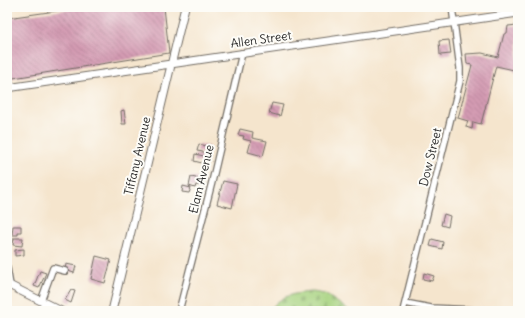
<svg xmlns="http://www.w3.org/2000/svg" width="525" height="318" viewBox="0 0 525 318" font-family="Delius,sans-serif">
  <defs>
    <pattern id="cemetery-stones" width="16" height="16" patternUnits="userSpaceOnUse"><rect width="16" height="16" fill="#a5d17d"/><path d="M2 7V4a2 2 0 0 1 4 0v3zM10 15v-3a2 2 0 0 1 4 0v3z" fill="#8eb46c"/></pattern>
    <pattern id="building-back-hatch" width="6" height="6" patternUnits="userSpaceOnUse"><rect width="6" height="6" fill="#d49bb3"/><path d="M-1 5l2 2M0 0l6 6M5-1l2 2" fill="none" stroke="#ac7f92"/></pattern>
  </defs>
  <rect width="100%" height="100%" fill="#fdfcf7"/>
  <filter id="ink" filterUnits="userSpaceOnUse"><feTurbulence type="fractalNoise" baseFrequency=".025" numOctaves="2"/><feDisplacementMap in="SourceGraphic" scale="8" xChannelSelector="R" yChannelSelector="G"/><feConvolveMatrix kernelMatrix="1 2 1 2 8 2 1 2 1" color-interpolation-filters="sRGB"/></filter>
  <filter id="wash" filterUnits="userSpaceOnUse"><feTurbulence type="fractalNoise" baseFrequency=".012" numOctaves="4" result="noise"/><feDisplacementMap in="SourceGraphic" scale="16" xChannelSelector="R" yChannelSelector="G"/><feGaussianBlur stdDeviation="0.9" result="paint"/><feColorMatrix in="noise" values="0 0 0 0 0 0 0 0 0 0 0 0 0 0 0 0 0 1.4 0 .05"/><feComposite in="paint" operator="in"/></filter>
  <g filter="url(#wash)">
    <rect width="100%" height="100%" fill="#f5e5cd"/>
    <path fill="url(#cemetery-stones)" stroke="#687e54" d="M 313,292 L 325,294 L 350,311 L 269,311 C 281,295 294,293 313,292 Z"/>
    <g id="blocks">
      <path fill="url(#building-back-hatch)" d="M 84,7 L 164,7 L 169,53 L 7,79 L 7,18 Z
        M 518,25 L 518,72 L 514,73 L 514,70 L 496,66 L 481,124 L 473,122 L 472,129 L 466,127 L 468,121 L 458,118 L 472,65 L 467,64 L 466,54 L 482,53 L 498,57 L 504,34 L 507,33 L 508,26 Z
        M 449,40 L 451,54 L 440,55 L 439,41 Z
        M 272,103 L 283,105 L 280,116 L 269,113 Z
        M 124,110 L 126,124 L 122,124 L 121,111 Z
        M 240,129 L 253,132 L 252,138 L 267,141 L 263,156 L 248,152 L 251,141 L 243,139 L 244,136 L 238,135 Z
        M 199,144 L 210,147 L 209,153 L 197,151 Z
        M 195,154 L 208,157 L 206,164 L 194,161 Z
        M 191,177 L 201,179 L 200,185 L 196,185 L 195,188 L 189,186 Z
        M 223,181 L 237,184 L 232,208 L 217,204 Z
        M 183,186 L 191,188 L 189,193 L 182,192 Z
        M 444,214 L 450,216 L 448,227 L 441,225 Z
        M 13,226 L 21,226 L 21,232 L 18,232 L 18,235 L 12,235 Z
        M 14,238 L 23,238 L 22,246 L 13,245 Z
        M 432,239 L 443,242 L 442,249 L 430,246 Z
        M 24,249 L 24,255 L 15,256 L 15,250 Z
        M 96,256 L 111,260 L 105,283 L 91,279 Z
        M 66,264 L 76,266 L 74,273 L 65,270 Z
        M 40,271 L 46,273 L 39,288 L 34,286 Z
        M 424,273 L 434,276 L 432,281 L 423,279 Z
        M 71,290 L 75,291 L 71,303 L 65,300 Z"/>
    </g>
  </g>
  <g filter="url(#ink)">
    <use href="#blocks" fill-opacity="0" stroke="#726c64" stroke-width="1"/>
    <g fill="none" stroke-linecap="round" stroke-linejoin="round">
      <defs>
        <path id="minor" d="M 7,268 L 10,285
          M 41,301 L 53,268 L 65,271
          M 405,303 L 431,308 L 495,311
          M 179,311 L 212,182 L 242,53
          M 403,311 L 460,81 L 460,68 L 452,7"/>
        <path id="tertiary" d="M 7,88 L 518,13
          M 7,284 L 61,311
          M 112,311 L 185,7"/>
      </defs>
      <use href="#minor" stroke="#726c64" stroke-width="8"/>
      <use href="#tertiary" stroke="#726c64" stroke-width="9"/>
      <use href="#minor" stroke="#fff" stroke-width="5.5"/>
      <use href="#tertiary" stroke="#fff" stroke-width="7"/>
    </g>
  </g>
  <g text-anchor="middle" dominant-baseline="central" stroke-width="4" stroke-linejoin="round" paint-order="stroke">
    <g font-size="12" fill="#2b2b2b" stroke="#fdfcf7">
      <text transform="translate(261 39) rotate(-8)">Allen Street</text>
      <text transform="translate(137 156) rotate(-77)">Tiffany Avenue</text>
      <text transform="translate(430 157) rotate(-76)">Dow Street</text>
      <text transform="translate(201 179) rotate(-76)">Elam Avenue</text>
    </g>
  </g>
  <rect width="525" height="318" fill="none" stroke="#fdfcf7" stroke-width="24"/>
</svg>
